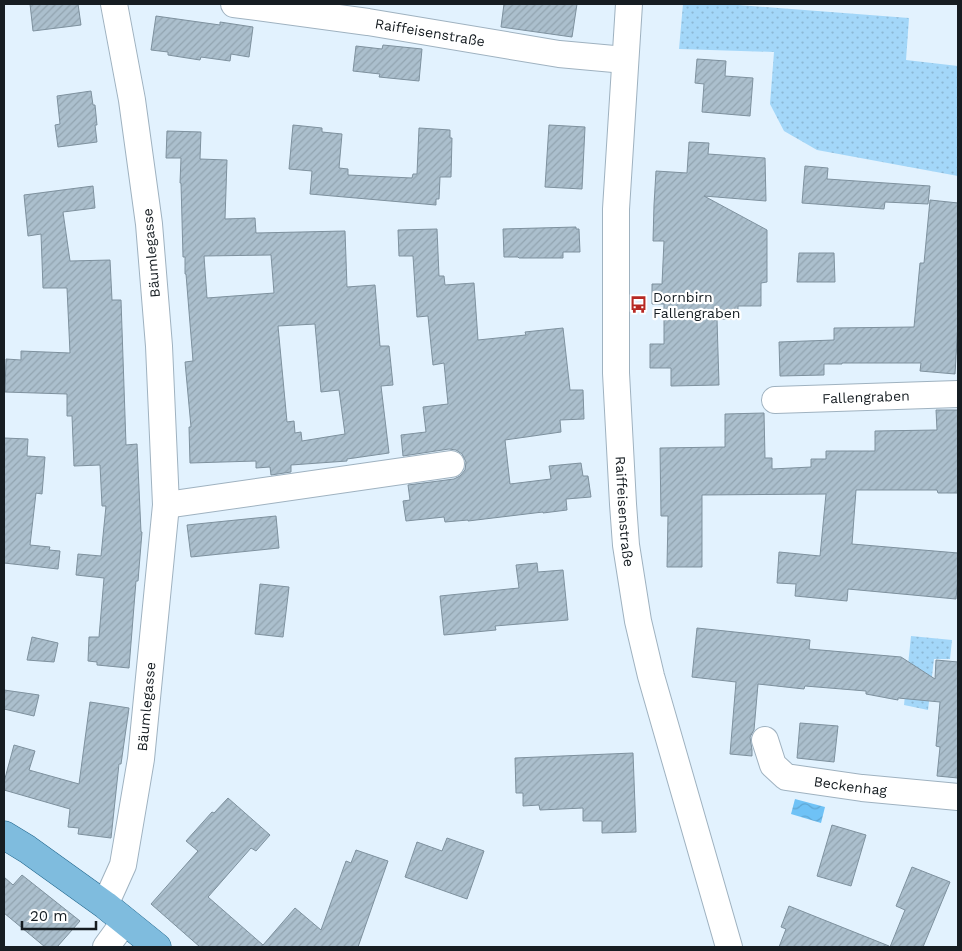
<svg xmlns="http://www.w3.org/2000/svg" width="962" height="951" viewBox="0 0 962 951" font-family="'Work Sans',sans-serif">
  <defs>
    <pattern id="grass-dots" width="8" height="8" patternUnits="userSpaceOnUse" patternTransform="scale(1.25)"><rect width="8" height="8" fill="#a3d7f9"/><path d="M2 2h.1M6 6h.1" fill="none" stroke="#8cb8d5" stroke-width="1.8" stroke-linecap="round"/></pattern>
    <pattern id="water-waves" width="16" height="10" patternUnits="userSpaceOnUse" patternTransform="scale(1.25)"><rect width="16" height="10" fill="#6fc2f6"/><path d="M0 5q4-4 8 0t8 0" fill="none" stroke="#5fa6d3"/></pattern>
    <pattern id="building-hatch" width="6" height="6" patternUnits="userSpaceOnUse" patternTransform="scale(1.25)"><rect width="6" height="6" fill="#abbfcd"/><path d="M-1 1l2-2M0 6l6-6M5 7l2-2" fill="none" stroke="#92a4b0"/></pattern>
  </defs>
  <rect width="100%" height="100%" fill="#e2f2fe"/>
  <path fill="url(#grass-dots)" d="M 683,4 L 725,4 L 909,18 L 906,60 L 958,66 L 958,176 L 817,150 L 784,131 L 770,104 L 774,52 L 679,49 Z
    M 911,636 L 952,640 L 950,659 L 934,659 L 928,710 L 904,705 Z"/>
  <path fill="url(#water-waves)" d="M 795,799 L 825,807 L 821,823 L 791,814 Z"/>
  <path fill="url(#building-hatch)" stroke="#7e919e" fill-rule="evenodd" d="M 30,4 L 78,4 L 81,25 L 33,31 Z
    M 504,4 L 577,4 L 572,37 L 501,27 Z
    M 156,16 L 220,25 L 220,22 L 253,27 L 249,57 L 231,54 L 230,61 L 201,57 L 200,60 L 168,55 L 168,52 L 151,50 Z
    M 383,45 L 422,49 L 419,81 L 379,77 L 380,74 L 353,71 L 356,46 L 382,49 Z
    M 697,59 L 726,61 L 725,76 L 753,78 L 750,116 L 702,112 L 704,84 L 695,83 Z
    M 91,91 L 93,105 L 95,105 L 97,125 L 95,125 L 97,142 L 58,147 L 55,125 L 60,124 L 57,96 Z
    M 293,125 L 322,128 L 322,132 L 342,134 L 339,168 L 348,169 L 348,175 L 412,178 L 413,174 L 417,174 L 419,128 L 450,130 L 450,138 L 452,138 L 451,177 L 440,177 L 439,199 L 436,199 L 436,205 L 310,194 L 312,171 L 289,169 Z
    M 549,125 L 585,127 L 582,189 L 545,187 Z
    M 167,131 L 201,132 L 200,159 L 227,160 L 225,219 L 255,218 L 256,233 L 345,231 L 347,287 L 375,285 L 380,346 L 389,346 L 393,385 L 381,386 L 389,453 L 347,459 L 347,461 L 291,465 L 291,472 L 271,475 L 270,467 L 256,468 L 256,461 L 190,463 L 189,427 L 191,427 L 185,362 L 193,361 L 186,274 L 185,274 L 185,257 L 183,257 L 181,183 L 180,183 L 181,158 L 166,158 ZM 271,255 L 274,293 L 207,298 L 204,256 ZM 315,324 L 321,392 L 339,390 L 345,434 L 302,441 L 301,432 L 295,433 L 294,421 L 287,422 L 278,326 Z
    M 689,142 L 709,143 L 708,154 L 765,158 L 766,201 L 704,196 L 767,230 L 767,282 L 761,283 L 761,306 L 738,306 L 738,319 L 717,319 L 719,385 L 671,386 L 671,368 L 650,368 L 650,344 L 664,344 L 664,304 L 652,304 L 652,284 L 662,284 L 664,241 L 653,241 L 654,205 L 656,171 L 687,173 Z
    M 805,166 L 828,168 L 827,179 L 930,186 L 928,204 L 885,202 L 884,209 L 802,203 Z
    M 93,186 L 95,208 L 63,212 L 70,261 L 110,260 L 112,300 L 121,300 L 126,445 L 137,444 L 141,532 L 142,532 L 138,581 L 136,581 L 129,668 L 97,665 L 97,662 L 88,661 L 89,637 L 99,637 L 104,578 L 76,575 L 78,554 L 101,556 L 106,506 L 102,506 L 100,465 L 74,466 L 72,416 L 67,416 L 67,394 L 5,392 L 6,359 L 21,360 L 21,351 L 70,353 L 67,288 L 43,288 L 41,234 L 28,236 L 24,195 Z
    M 930,200 L 958,203 L 958,323 L 955,374 L 920,371 L 921,363 L 842,363 L 842,364 L 824,364 L 824,375 L 780,376 L 779,342 L 834,340 L 834,328 L 914,327 L 920,263 L 924,263 Z
    M 576,227 L 576,229 L 579,229 L 580,252 L 563,252 L 563,258 L 519,258 L 518,257 L 504,257 L 503,229 Z
    M 437,229 L 439,276 L 444,276 L 445,285 L 474,283 L 478,340 L 526,335 L 525,332 L 563,328 L 570,390 L 583,390 L 584,419 L 560,420 L 561,432 L 505,440 L 510,484 L 551,479 L 549,466 L 581,463 L 583,476 L 588,476 L 591,497 L 566,499 L 567,510 L 543,513 L 543,512 L 468,521 L 468,520 L 445,522 L 444,517 L 406,521 L 403,501 L 410,500 L 408,485 L 454,479 L 460,476 L 465,470 L 466,462 L 462,454 L 456,450 L 449,449 L 403,456 L 401,435 L 426,432 L 423,407 L 448,404 L 444,363 L 433,365 L 428,316 L 417,317 L 413,256 L 399,256 L 398,230 Z
    M 799,253 L 834,253 L 835,282 L 797,282 Z
    M 936,410 L 958,410 L 958,493 L 938,493 L 937,490 L 856,490 L 852,544 L 958,553 L 958,578 L 956,599 L 848,589 L 847,601 L 795,596 L 796,584 L 777,583 L 779,552 L 820,556 L 826,494 L 702,495 L 702,567 L 667,567 L 668,516 L 661,516 L 660,448 L 725,447 L 725,414 L 764,413 L 765,458 L 772,458 L 772,469 L 811,467 L 811,459 L 826,459 L 826,451 L 875,451 L 875,431 L 937,430 Z
    M 4,438 L 28,439 L 27,456 L 45,457 L 42,494 L 36,493 L 30,545 L 50,547 L 49,550 L 60,551 L 58,569 L 4,563 Z
    M 276,516 L 279,548 L 191,557 L 187,525 Z
    M 537,563 L 538,572 L 563,570 L 568,620 L 495,626 L 496,630 L 444,635 L 440,596 L 519,588 L 516,565 Z
    M 260,584 L 289,587 L 283,637 L 255,634 Z
    M 697,628 L 810,640 L 809,649 L 901,657 L 935,679 L 936,660 L 958,662 L 958,778 L 937,776 L 940,747 L 936,746 L 940,702 L 898,698 L 898,700 L 866,694 L 866,691 L 805,686 L 804,689 L 758,684 L 754,730 L 750,737 L 752,750 L 752,756 L 730,754 L 736,682 L 692,677 Z
    M 32,637 L 58,643 L 54,662 L 27,660 Z
    M 4,690 L 39,695 L 34,716 L 4,709 Z
    M 90,702 L 129,708 L 121,764 L 119,764 L 111,838 L 78,834 L 79,828 L 68,827 L 70,809 L 4,790 L 4,782 L 14,745 L 35,751 L 29,770 L 79,784 Z
    M 800,723 L 838,726 L 834,762 L 797,758 Z
    M 633,753 L 636,832 L 602,833 L 602,821 L 583,821 L 583,808 L 540,810 L 539,805 L 523,806 L 523,793 L 516,793 L 515,758 Z
    M 228,798 L 270,835 L 256,851 L 251,848 L 208,897 L 263,945 L 295,908 L 321,930 L 346,861 L 351,863 L 356,850 L 388,861 L 358,947 L 200,947 L 151,904 L 198,851 L 186,841 L 212,812 L 214,813 Z
    M 832,825 L 866,835 L 851,886 L 817,876 Z
    M 447,838 L 484,851 L 467,899 L 405,877 L 417,842 L 442,851 Z
    M 912,867 L 950,882 L 923,947 L 890,947 L 905,910 L 896,906 Z
    M 22,875 L 80,921 L 57,947 L 45,947 L 4,913 L 4,877 L 13,885 Z
    M 789,906 L 889,946 L 889,947 L 779,947 L 786,929 L 781,927 Z"/>
  <g fill="none" stroke-linecap="round" stroke-linejoin="round">
    <defs>
      <g id="minor">
        <path id="s1" d="M 234,4 L 368,22 L 559,54 L 625,60"/>
        <path id="s2" d="M 629,4 L 616,209 L 616,373 L 623,504 L 626,545 L 638,621 L 651,676 L 729,947"/>
        <path id="s3" d="M 775,400 L 958,394"/>
        <path d="M 166,505 L 451,464"/>
        <path id="s4" d="M 765,740 L 773,765 L 786,777 L 862,788 L 958,797"/>
        <path id="s5" d="M 105,905 L 123,865 L 141,759 L 166,505 L 159,346 L 149,224 L 132,100 L 114,4"/>
        <path d="M 106,947 L 125,921"/>
      </g>
      <path id="major" d="M 4,835 L 27,849 L 105,905 L 157,947"/>
    </defs>
    <use href="#minor" stroke="#9fb2c0" stroke-width="28"/>
    <use href="#major" stroke="#23688e" stroke-width="29"/>
    <use href="#minor" stroke="#fff" stroke-width="26"/>
    <use href="#major" stroke="#7fbcde" stroke-width="28"/>
  </g>
  <defs>
    <symbol id="bus-bare" viewBox="-9 -9 18 18"><path d="M-5-6H5V4H4V6H2V4H-2V6H-4V4H-5ZM-3.5-4V0h7V-4ZM-3.5 1.2v1.5H-2V1.2ZM2 1.2v1.5H3.5V1.2Z" fill="#b72923" stroke="#fff" stroke-width="2.5" paint-order="stroke"/></symbol>
  </defs>
  <g fill-rule="evenodd">
    <use href="#bus-bare" x="626" y="292" width="25" height="25"/>
  </g>
  <g text-anchor="middle" dominant-baseline="central" stroke-width="4.5" stroke-linejoin="round" paint-order="stroke">
    <g font-size="14" fill="#161d22" stroke="#fff">
      <text stroke="none"><textPath href="#s1" startOffset="198">Raiffeisenstraße</textPath></text>
      <text transform="translate(151 253) rotate(-95)">Bäumlegasse</text>
      <text stroke="none"><textPath href="#s3" startOffset="91">Fallengraben</textPath></text>
      <text stroke="none"><textPath href="#s2" startOffset="508">Raiffeisenstraße</textPath></text>
      <text stroke="none"><textPath href="#s5" startOffset="204">Bäumlegasse</textPath></text>
      <text stroke="none"><textPath href="#s4" startOffset="109">Beckenhag</textPath></text>
    </g>
    <g font-size="14" fill="#161d22" stroke="#fff" text-anchor="start">
      <text x="653" y="297">Dornbirn<tspan x="653" dy="16">Fallengraben</tspan></text>
    </g>
  </g>
  <rect width="962" height="951" fill="none" stroke="#161d22" stroke-width="10"/>
  <path d="M22 921v8h74v-8" fill="none" stroke="#161d22" stroke-width="2.5"/>
  <text x="30" y="921" font-size="15" fill="#161d22" stroke="#ffffff" stroke-width="4" paint-order="stroke">20 m</text>
</svg>
